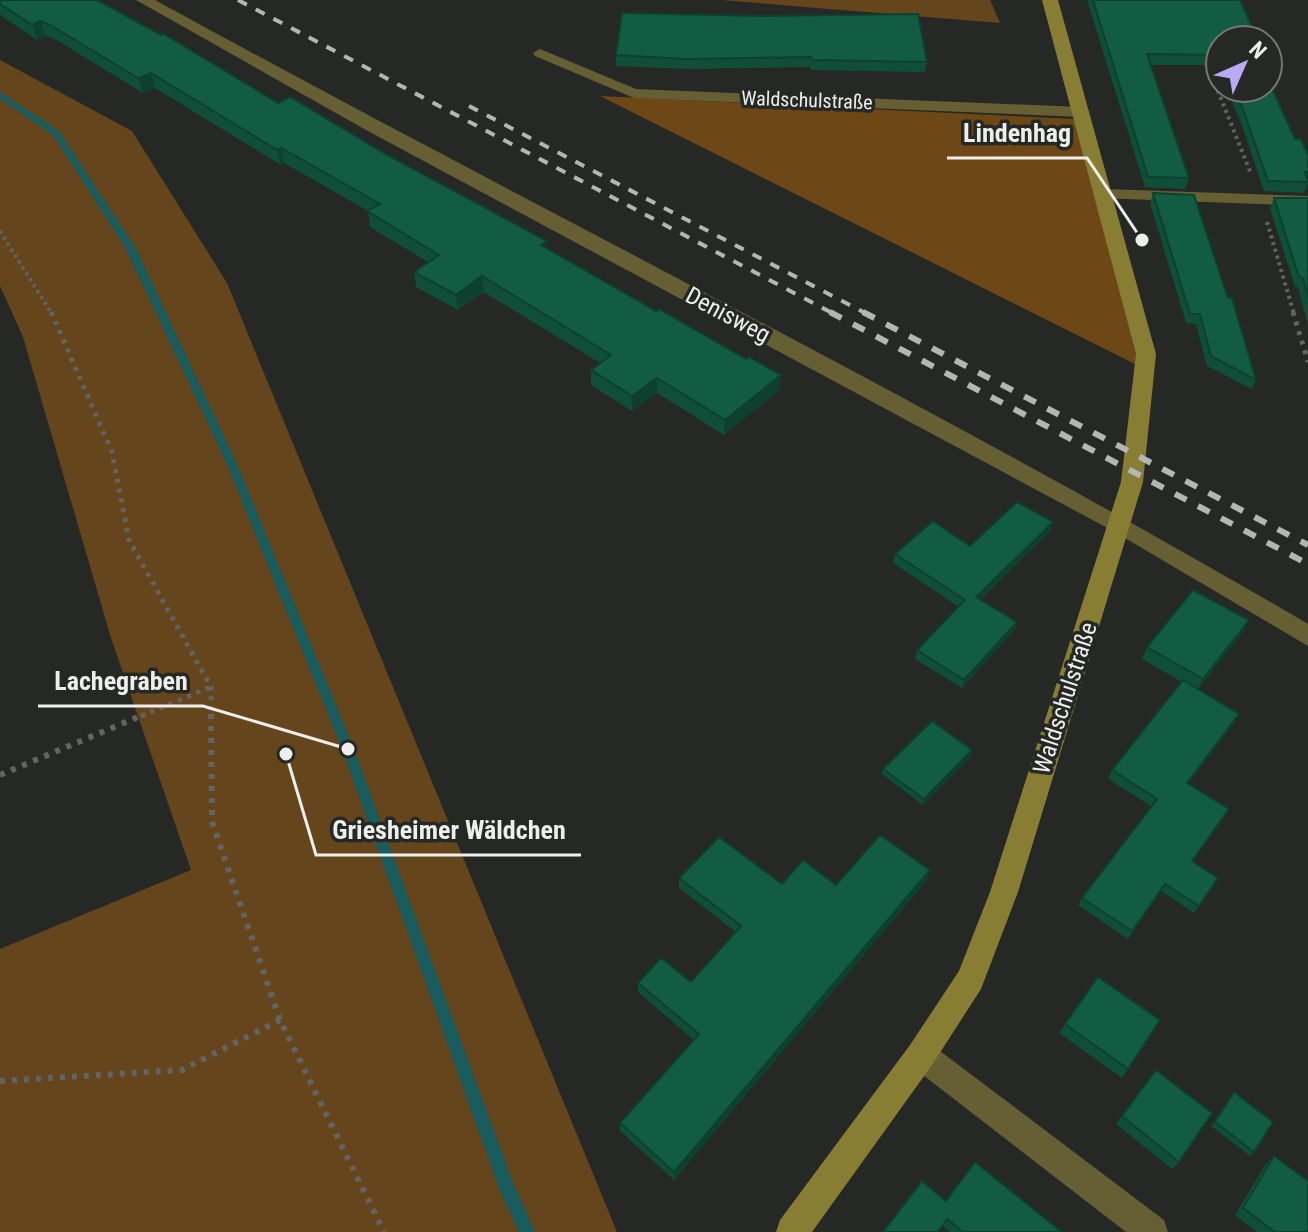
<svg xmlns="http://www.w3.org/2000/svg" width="1308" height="1232" viewBox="0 0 1308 1232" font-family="'Roboto Condensed',sans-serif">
  <rect width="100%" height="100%" fill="#252824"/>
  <path fill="#65451c" d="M 721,0 L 990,0 L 1000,23 Z
    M 0,60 L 132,131 L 227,283 L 617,1232 L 0,1232 L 0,949 L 191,870 L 111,638 L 23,337 L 0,286 Z"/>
  <path fill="#6d4816" d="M 600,96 L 1075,119 L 1139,366 Z"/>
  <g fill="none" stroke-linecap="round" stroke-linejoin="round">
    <path fill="#195c5e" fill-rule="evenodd" d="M 0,92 L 59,131 L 135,247 L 237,464 L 354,749 L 513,1183 L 535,1232 L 519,1232 L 500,1191 L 342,749 L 227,464 L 125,247 L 53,135 L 0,99 Z"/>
    <path stroke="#616460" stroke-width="4" stroke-dasharray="3 4" stroke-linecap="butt" d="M 1210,71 L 1251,174
      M 1267,222 L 1294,314
      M 0,231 L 52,314"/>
    <path stroke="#616460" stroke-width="5" stroke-dasharray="4 6" stroke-linecap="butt" d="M 51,312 L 112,452 L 129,540 L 211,687 L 211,716
      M 1293,312 L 1308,362
      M 141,716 L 211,687"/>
    <path stroke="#616460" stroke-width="6" stroke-dasharray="5 7" stroke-linecap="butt" d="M 211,714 L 212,822 L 280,1020 L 384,1232
      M 0,775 L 145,714
      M 0,1081 L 182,1070 L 280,1020"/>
    <path fill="#655f33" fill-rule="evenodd" d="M 540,49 L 636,89 L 1082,107 L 1090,112 L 1082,117 L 634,98 L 535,56 L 533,53 Z"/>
    <path fill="#655f33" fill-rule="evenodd" d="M 136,0 L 155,0 C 538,210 931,403 1308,624 L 1308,646 L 1113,531 L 366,130 Z
      M 1105,189 L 1308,196 L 1308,206 L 1099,198 L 1096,194 Z
      M 921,1040 L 932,1045 L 1164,1220 L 1168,1232 L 1126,1232 L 910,1065 L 906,1055 L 910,1045 Z"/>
    <path fill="#887e33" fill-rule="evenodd" d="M 1042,0 L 1058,0 L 1156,354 L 1143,482 L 1018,892 L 981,989 L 932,1065 L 812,1232 L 776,1232 L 780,1220 L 910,1045 L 959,971 L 990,892 L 1121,482 L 1136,354 Z"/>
    <path stroke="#b4b6b3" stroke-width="4" stroke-dasharray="10 10" stroke-linecap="butt" d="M 238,0 L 834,314
      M 469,106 L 867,314"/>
    <path stroke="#b4b6b3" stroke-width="6" stroke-dasharray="13 13" stroke-linecap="butt" d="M 830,312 L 1308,564
      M 863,312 L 1308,545"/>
  </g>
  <path fill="#0f4f3a" d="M 0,0 L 278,103 L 389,156 L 547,248 L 780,390 L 724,435 L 657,393 L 632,411 L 591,385 L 591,370 L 600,363 L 484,292 L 458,310 L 416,287 L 414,272 L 428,262 L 370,227 L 368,211 L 284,163 L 281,165 L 155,88 L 143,93 L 55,39 L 46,36 L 37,40 L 0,15 Z
    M 1087,0 L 1240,0 L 1220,40 L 1220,75 L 1216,65 L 1150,65 L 1189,178 L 1185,189 L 1145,187 Z
    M 622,13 L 927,62 L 925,72 L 811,70 L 810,67 L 685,69 L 616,66 L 616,55 Z
    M 1226,88 L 1268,88 L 1295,139 L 1308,155 L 1308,184 L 1304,193 L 1264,191 L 1242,125 Z
    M 1153,193 L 1256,380 L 1252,389 L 1207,366 L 1196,324 L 1186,323 L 1150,203 Z
    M 1274,198 L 1308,198 L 1308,326 L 1298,287 L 1295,287 L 1270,208 Z
    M 1050,531 L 980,600 L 1017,622 L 1014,630 L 962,688 L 915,659 L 917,650 L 959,607 L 893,563 L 895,554 L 970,546 Z
    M 1243,632 L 1198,689 L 1234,723 L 1188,784 L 1192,862 L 1218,878 L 1194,913 L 1161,891 L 1128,939 L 1078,905 L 1082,898 L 1151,806 L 1108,779 L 1112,770 L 1182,682 L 1142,659 L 1147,647 Z
    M 971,756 L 923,805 L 882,774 L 883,769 Z
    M 679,878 L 782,884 L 836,885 L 927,880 L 674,1180 L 620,1131 L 620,1123 L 694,1040 L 638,992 L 638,983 L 691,982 L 736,932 L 679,888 Z
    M 1160,1020 L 1122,1078 L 1059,1033 L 1065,1024 Z
    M 1156,1070 L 1179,1162 L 1172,1169 L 1116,1124 Z
    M 1234,1092 L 1254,1152 L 1250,1156 L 1211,1126 Z
    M 1274,1156 L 1308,1232 L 1257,1232 L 1235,1215 L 1266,1164 Z
    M 946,1201 L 1062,1232 L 950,1232 L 943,1227 L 939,1232 L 883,1232 Z"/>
  <path fill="#0d402f" d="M 40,21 L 46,36 L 37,40 L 32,25 Z
    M 151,73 L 155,88 L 143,93 L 138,78 Z
    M 281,148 L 284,163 L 281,165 L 277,150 Z
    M 482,276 L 484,292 L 458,310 L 456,295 Z
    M 781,375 L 780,390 L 724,435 L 725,420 Z
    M 657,378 L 657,393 L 632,411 L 632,396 Z
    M 1053,522 L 1050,531 L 974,606 L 976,597 Z
    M 1249,620 L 1243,632 L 1197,691 L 1203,679 Z
    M 1017,622 L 1014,630 L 962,688 L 964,680 Z
    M 1239,714 L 1234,723 L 1183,791 L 1187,783 Z
    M 972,750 L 971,756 L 923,805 L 924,799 Z
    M 930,870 L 927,880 L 674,1180 L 674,1172 Z"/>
  <path fill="#125c43" stroke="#0d402f" stroke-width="2" d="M 0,0 L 97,0 L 161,35 L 164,34 L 278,103 L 290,97 L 389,156 L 547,241 L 541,245 L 656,311 L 659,309 L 746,359 L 749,357 L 781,375 L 725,420 L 657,378 L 632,396 L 591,370 L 611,355 L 482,276 L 456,295 L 414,272 L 439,255 L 367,211 L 380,204 L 281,148 L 277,150 L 151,73 L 138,78 L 50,25 L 40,21 L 32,25 L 0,4 Z
    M 1093,0 L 1240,0 L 1258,40 L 1220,40 L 1220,56 L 1219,55 L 1147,54 L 1189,178 L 1148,177 Z
    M 622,13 L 761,16 L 918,14 L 927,62 L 812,60 L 811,57 L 685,59 L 616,55 Z
    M 1268,80 L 1295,139 L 1301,139 L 1308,155 L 1308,172 L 1305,172 L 1308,182 L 1268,181 L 1245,115 L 1234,88 L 1268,88 Z
    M 1153,193 L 1194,195 L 1228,298 L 1232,298 L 1256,380 L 1211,356 L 1200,314 L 1190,314 Z
    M 1274,198 L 1308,198 L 1308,298 L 1303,278 L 1299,277 Z
    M 1017,502 L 1053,522 L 976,597 L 1017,622 L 964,680 L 917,650 L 965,600 L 895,554 L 933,521 L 970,546 Z
    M 1193,590 L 1249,620 L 1203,679 L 1147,647 Z
    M 1183,680 L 1239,714 L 1187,783 L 1229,809 L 1192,861 L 1218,878 L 1199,906 L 1165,884 L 1132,931 L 1082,898 L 1157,799 L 1112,770 Z
    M 932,721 L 972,750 L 924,799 L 883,769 Z
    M 880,835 L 930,870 L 674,1172 L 620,1123 L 699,1034 L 638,983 L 661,958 L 691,982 L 741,926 L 679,878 L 719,837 L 782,884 L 803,860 L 836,885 Z
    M 1098,977 L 1160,1020 L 1128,1069 L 1065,1024 Z
    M 1156,1070 L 1212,1113 L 1179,1162 L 1122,1116 Z
    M 1234,1092 L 1273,1122 L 1254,1152 L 1215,1122 Z
    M 1274,1156 L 1308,1181 L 1308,1232 L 1275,1232 L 1243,1208 Z
    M 975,1162 L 1062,1232 L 963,1232 L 947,1219 L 938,1232 L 883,1232 L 922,1181 L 946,1201 Z"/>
  <g text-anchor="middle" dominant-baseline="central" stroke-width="7" stroke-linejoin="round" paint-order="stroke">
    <g font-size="20" fill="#edefec" stroke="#252824">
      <text transform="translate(807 100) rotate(2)">Waldschulstraße</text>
    </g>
    <g font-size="24" fill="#edefec" stroke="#252824">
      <text transform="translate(728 315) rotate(28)">Denisweg</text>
      <text transform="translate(1065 698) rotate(-72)">Waldschulstraße</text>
    </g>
  </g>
  <path fill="none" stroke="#edefec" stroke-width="3" d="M1142 240L1087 158H947M348 749L203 706H38M286 754L316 855H581"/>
  <g fill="#edefec" stroke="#252824" stroke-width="3">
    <circle cx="1142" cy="240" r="8"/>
    <circle cx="348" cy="749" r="8"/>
    <circle cx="286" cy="754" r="8"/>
  </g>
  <g font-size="26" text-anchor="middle" font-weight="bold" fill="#edefec" stroke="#252824" stroke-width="7" stroke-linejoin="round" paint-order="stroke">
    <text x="1017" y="142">Lindenhag</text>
    <text x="121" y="690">Lachegraben</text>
    <text x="449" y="839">Griesheimer Wäldchen</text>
  </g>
  <g transform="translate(1244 64) rotate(45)"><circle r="38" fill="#252824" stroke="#757874" stroke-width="2"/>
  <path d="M0-6L14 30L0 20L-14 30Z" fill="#baaaf6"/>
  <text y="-12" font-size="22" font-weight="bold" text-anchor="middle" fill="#edefec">N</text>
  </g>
</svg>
